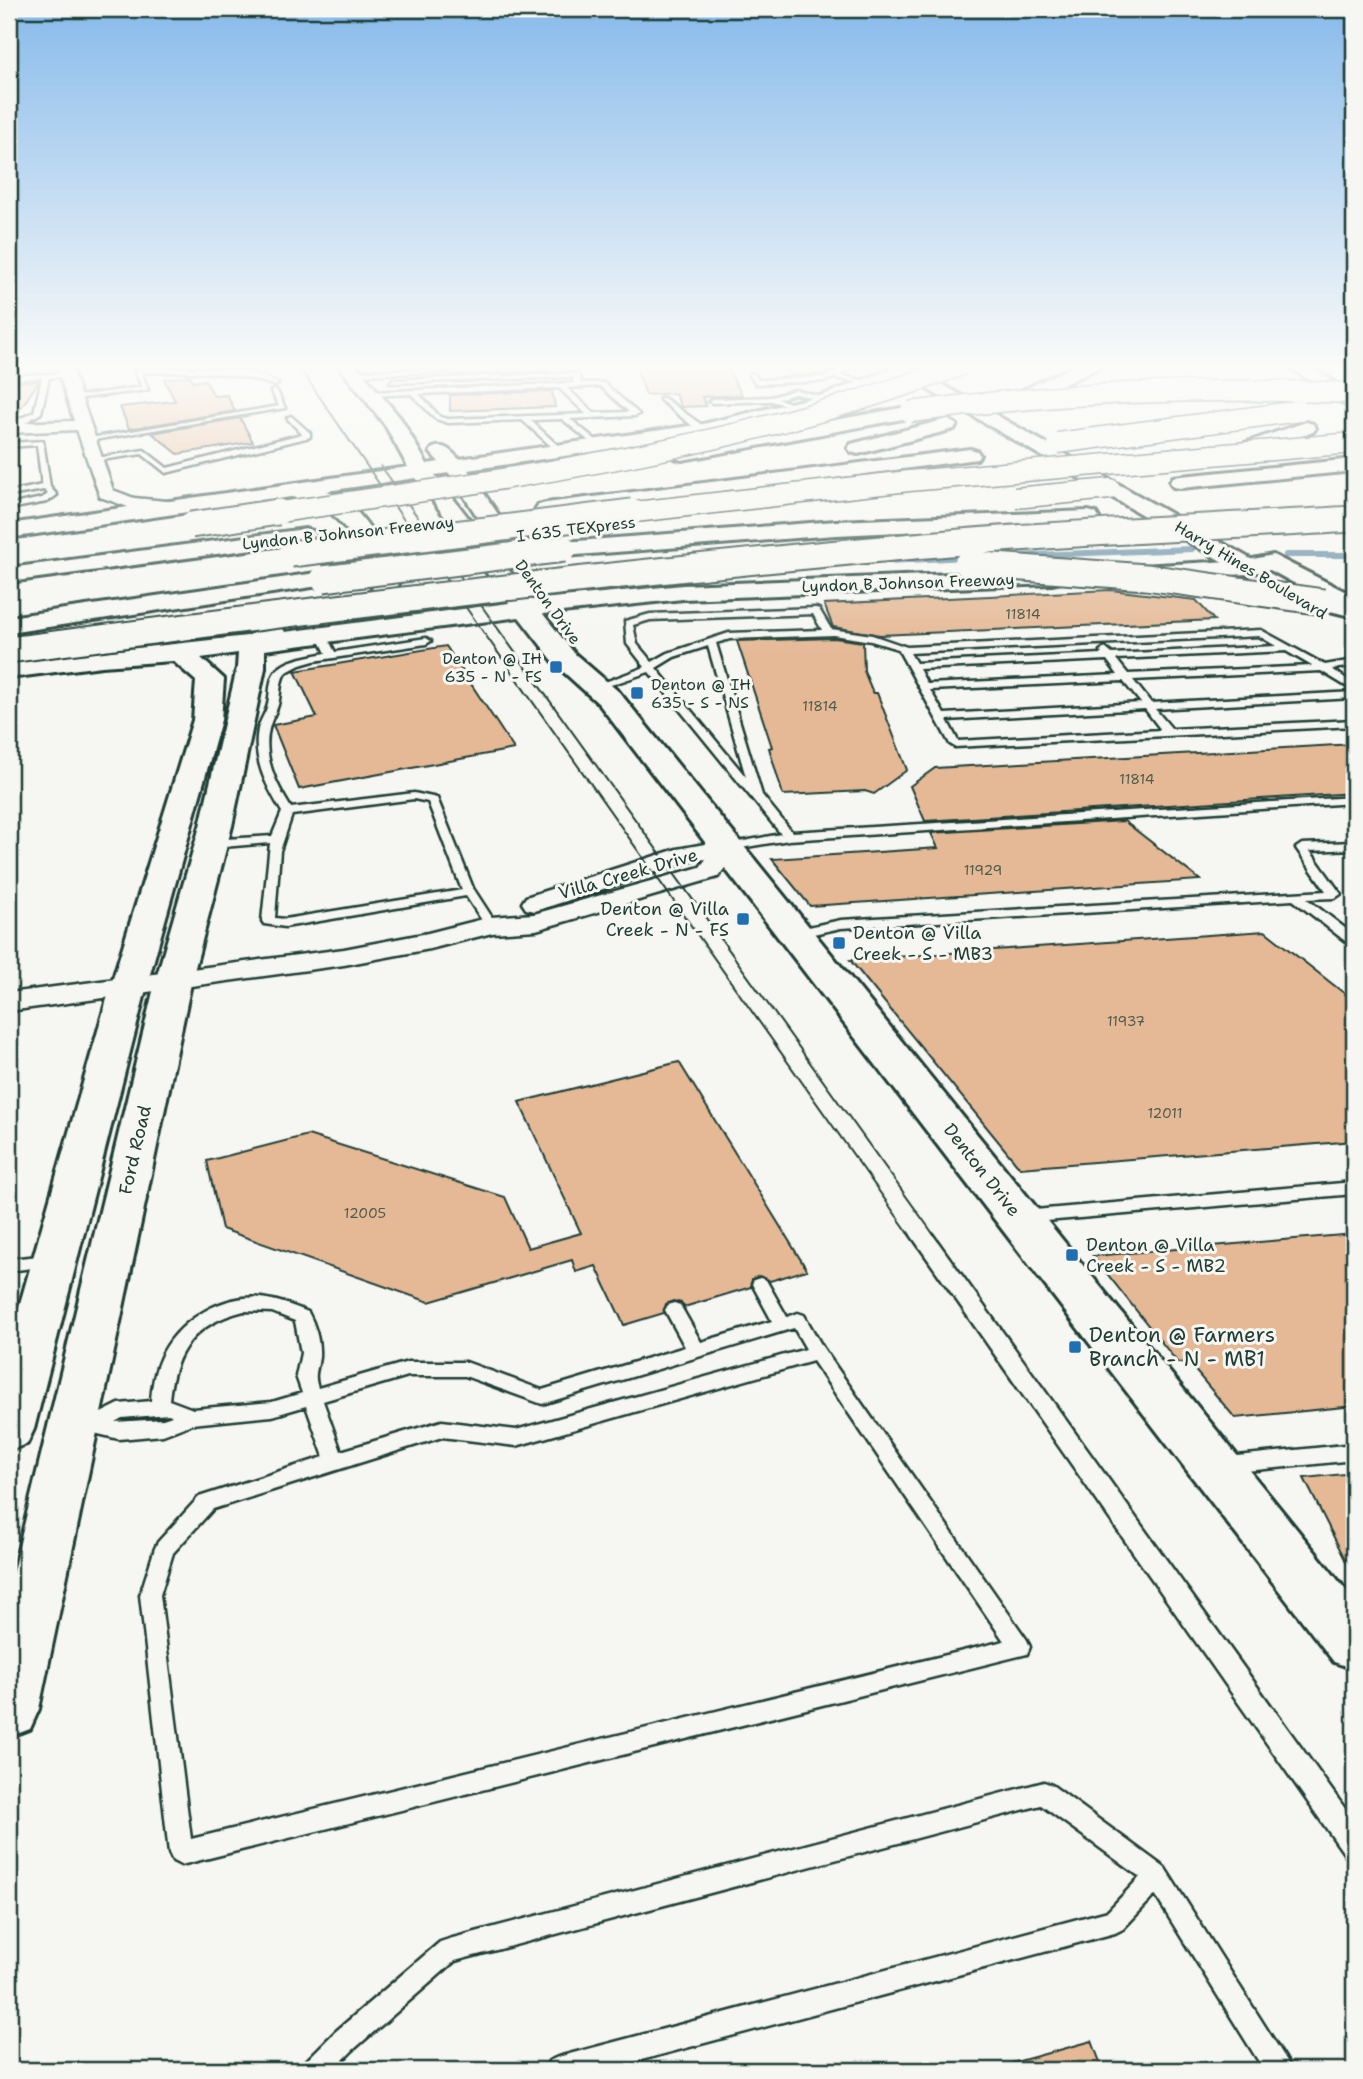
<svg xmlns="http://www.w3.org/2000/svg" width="1363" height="2079" viewBox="0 0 1363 2079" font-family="'Shantell Sans',sans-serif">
  <rect width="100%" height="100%" fill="#f6f6f2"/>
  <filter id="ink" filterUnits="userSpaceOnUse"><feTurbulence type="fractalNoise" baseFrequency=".0143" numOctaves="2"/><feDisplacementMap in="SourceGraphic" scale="14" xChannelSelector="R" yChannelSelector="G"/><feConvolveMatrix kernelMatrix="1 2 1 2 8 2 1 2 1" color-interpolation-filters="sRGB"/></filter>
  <g filter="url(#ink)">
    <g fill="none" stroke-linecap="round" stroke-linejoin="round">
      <path stroke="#668ea5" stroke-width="6" d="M 1286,555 L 1354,555
        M 1009,556 L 1192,549
        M 887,561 L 967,557"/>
    </g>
    <path fill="#e5b996" stroke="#1f3d34" stroke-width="2" d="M 450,364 L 547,364 L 548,371 L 450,375 Z
      M 635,364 L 725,364 L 742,395 L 702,397 L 706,406 L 681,407 L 675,393 L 646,395 Z
      M 784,364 L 844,364 L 823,374 L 790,376 Z
      M 190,376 L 193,382 L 205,380 L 214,396 L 227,395 L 235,411 L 129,429 L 120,407 L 175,401 L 164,379 Z
      M 39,381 L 13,420 L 9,420 L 9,382 Z
      M 552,391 L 555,407 L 450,411 L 450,395 Z
      M 240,418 L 253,442 L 178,454 L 152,433 Z
      M 1111,590 L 1196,600 L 1214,620 L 880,635 L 833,627 L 824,604 Z
      M 834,638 L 863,642 L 864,671 L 873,693 L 877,693 L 907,770 L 874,794 L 865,791 L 783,795 L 769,748 L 772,747 L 737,641 Z
      M 446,646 L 514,749 L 299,789 L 273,725 L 317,717 L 295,671 Z
      M 1354,744 L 1354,793 L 925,821 L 910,786 L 935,768 Z
      M 1124,821 L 1200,880 L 810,906 L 772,859 L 938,848 L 931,833 Z
      M 1265,931 L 1354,1001 L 1354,1141 L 1020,1168 L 850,960 Z
      M 679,1062 L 807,1270 L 770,1281 L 759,1276 L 752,1279 L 751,1287 L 684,1307 L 681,1303 L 673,1301 L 666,1304 L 664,1313 L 624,1325 L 596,1266 L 576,1272 L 572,1260 L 429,1302 L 222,1229 L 207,1161 L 308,1135 L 505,1197 L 528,1248 L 581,1233 L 519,1102 Z
      M 1354,1234 L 1354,1406 L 1235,1418 L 1188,1362 L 1178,1363 L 1093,1256 Z
      M 1354,1473 L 1354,1577 L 1304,1478 Z
      M 1092,2041 L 1103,2070 L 1012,2070 L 1012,2063 Z"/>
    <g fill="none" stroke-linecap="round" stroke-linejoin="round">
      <defs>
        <path id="lane" d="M 850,364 L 857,364 L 840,375 L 873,383 L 873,385 L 834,378 L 825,381 L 756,384 L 749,374 L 754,373 L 758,380 L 824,377 Z
          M 189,368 C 218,369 254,367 278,384 L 275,386 C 232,370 187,371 142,373 L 148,390 L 74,399 L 71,397 L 142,387 L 135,371 L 138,369 Z
          M 447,369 L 445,372 L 354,375 L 351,373 L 354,371 Z
          M 67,373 L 69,376 L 49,378 L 41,413 L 23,424 L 17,424 L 17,420 L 34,412 L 42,378 L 9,380 L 9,376 Z
          M 576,373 L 579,375 L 581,383 L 604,383 L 639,414 L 635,416 L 570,419 L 602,445 L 602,449 L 599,449 L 562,419 L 530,420 L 564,451 L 564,455 L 561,455 L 522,420 L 448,423 L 436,419 L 411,394 L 370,396 L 367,394 L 370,392 L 574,383 L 573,377 L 390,383 L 392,380 ZM 600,386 L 629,412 L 594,413 L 567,388 ZM 559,388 L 586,414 L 448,419 L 440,417 L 419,394 Z
          M 274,389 L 277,391 L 285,408 L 88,441 L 84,439 L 279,406 L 271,391 Z
          M 795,390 L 832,399 L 829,401 L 795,394 L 778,399 L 804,407 L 802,410 L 771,401 L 712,403 L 709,401 L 712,399 L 771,397 Z
          M 660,398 L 664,398 L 706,428 L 706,432 L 700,432 L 660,400 Z
          M 291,416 L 310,433 L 310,437 L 166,473 L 142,454 L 95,461 L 91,459 L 144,450 L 167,468 L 302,434 L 287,418 Z
          M 43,441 L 50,487 L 57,495 L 47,502 L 9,509 L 9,505 L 42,498 L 48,494 L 44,490 L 9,496 L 9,492 L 42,485 L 37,445 L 9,447 L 9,443 Z
          M 816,608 L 819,609 L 831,629 L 872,635 L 907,647 L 1261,630 L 1325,665 L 1354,660 L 1354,666 L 1332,669 L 1354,684 L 1354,691 L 1321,671 L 1133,680 L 1151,703 L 1354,692 L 1354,698 L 1155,709 L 1172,729 L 1354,720 L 1354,726 L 955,747 L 950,744 L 898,649 L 871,641 L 834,635 L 730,639 L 716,643 L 762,795 L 792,832 L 1354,797 L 1354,803 L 789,840 L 723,851 L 723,845 L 781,834 L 649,672 L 602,688 L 597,685 L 645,667 L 627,644 L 625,621 L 650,614 ZM 813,614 L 822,630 L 729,633 L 668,653 L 652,662 L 637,644 L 633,625 L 650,620 ZM 1259,636 L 1276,646 L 1112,654 L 1105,648 L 1100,651 L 1102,654 L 916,663 L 910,653 ZM 708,646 L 746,777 L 656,668 L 674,657 ZM 1286,651 L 1312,666 L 1128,674 L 1116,659 ZM 1107,660 L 1118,675 L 927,684 L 919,669 ZM 1123,681 L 1141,703 L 944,714 L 930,690 ZM 1145,709 L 1161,730 L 958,741 L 947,720 Z
          M 319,633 L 325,633 L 335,652 L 426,638 L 431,641 L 426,644 L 314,661 L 300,665 L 285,673 C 279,683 281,694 278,705 C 276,712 272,718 270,725 C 261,755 276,784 291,808 L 414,793 L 437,798 L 473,888 L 497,925 L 495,928 L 487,928 L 466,896 L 285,927 L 264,924 L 262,921 L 270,843 L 211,848 L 205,844 L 211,840 L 272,836 L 282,812 C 267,787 252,760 258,729 C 260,720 266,713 268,704 C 271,691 268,677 279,668 C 291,658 312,656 326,653 L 317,635 ZM 414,799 L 428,802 L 462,890 L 285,919 L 275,918 L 280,851 L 292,815 Z
          M 1354,842 L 1354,849 L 1310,851 L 1341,894 L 1335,898 L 1307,899 L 1354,935 L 1354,945 L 1349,944 L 1293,900 L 841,928 L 795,938 L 789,934 L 790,931 L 841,920 L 1326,891 L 1296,848 L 1302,844 Z
          M 1354,1182 L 1354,1194 L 1023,1223 L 1017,1221 L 1015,1217 L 1017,1213 L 1023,1211 Z
          M 50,1255 L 56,1257 L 58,1261 L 56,1265 L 9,1271 L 9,1259 Z
          M 760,1278 L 766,1280 L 787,1317 L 798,1313 L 804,1315 L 823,1348 L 1027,1640 L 1030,1647 L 1027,1654 L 181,1865 L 173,1861 L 169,1853 L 140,1595 L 155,1548 L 158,1542 L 199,1497 L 324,1457 L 306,1406 L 272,1416 L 192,1424 L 163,1435 L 119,1439 L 94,1433 L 79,1435 L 73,1432 L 70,1427 L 73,1422 L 91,1418 L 119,1404 L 151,1401 C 152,1387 154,1372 160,1359 C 176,1322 221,1294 261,1298 C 278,1300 293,1306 308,1312 C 315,1325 320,1341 319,1356 C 318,1370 313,1373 318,1388 L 408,1362 L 466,1362 L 542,1390 L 685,1347 L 665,1310 L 668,1305 L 674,1303 L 680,1305 L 701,1342 L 772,1321 L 752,1284 L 754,1280 ZM 244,1311 L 272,1312 L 295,1321 L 301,1353 L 296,1376 L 302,1393 L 272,1402 L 193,1409 L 169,1400 C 174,1350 195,1323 244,1311 ZM 794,1328 L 806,1349 L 516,1430 L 442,1421 L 341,1451 L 323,1401 L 408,1376 L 465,1376 L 542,1404 ZM 813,1361 L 1004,1641 L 191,1839 L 160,1595 L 173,1553 L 213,1509 L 442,1437 L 516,1446 ZM 169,1414 L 172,1416 L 163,1419 L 115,1422 L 122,1418 Z
          M 1354,1444 L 1354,1460 L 1227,1473 L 1220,1471 L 1218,1465 L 1220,1459 L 1227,1457 Z
          M 1044,1782 L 1052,1785 L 1165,1868 L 1287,2061 L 1291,2070 L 1264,2070 L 1155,1895 L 1123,1929 L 1115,1933 L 604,2070 L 545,2070 L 549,2061 L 558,2057 L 1108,1911 L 1140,1877 L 1041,1805 L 455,1961 L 353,2050 L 333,2070 L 302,2070 L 306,2061 L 335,2032 L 440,1942 L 449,1939 Z"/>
        <path id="street" d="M 56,364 L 70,364 L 113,490 L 134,498 L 177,502 L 180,506 L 177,510 L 131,508 L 100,497 L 77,430 L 9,433 L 9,423 L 74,421 Z
          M 727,840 L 736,843 L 740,848 L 718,877 L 536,930 L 492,933 L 430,949 L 344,965 L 9,1011 L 9,993 L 344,949 L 428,933 L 491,917 L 534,914 L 700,867 L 706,859 L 690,861 L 535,911 L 526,909 L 522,903 L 526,897 L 677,849 Z"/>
        <path id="secondary" d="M 337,364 L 355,364 L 401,419 L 427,464 L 439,462 L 430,452 L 433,448 C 446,444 450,451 459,459 L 703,424 L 823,395 L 905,364 L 930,364 L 927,368 L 836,403 L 703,436 L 468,470 L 521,548 L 517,553 L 501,553 L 449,473 L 435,475 L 532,600 L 683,585 L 1052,570 L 1061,572 L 1064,577 L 1061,582 L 1052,584 L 683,599 L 543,614 L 575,654 L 619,692 L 1354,1600 L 1354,1669 L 1334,1662 L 599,704 L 557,666 L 519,617 L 265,650 L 265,668 L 232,826 L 192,979 L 39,1709 L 30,1729 L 9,1737 L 9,1588 L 156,979 L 200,826 L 237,668 L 238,653 L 201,658 L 224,679 L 221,720 L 147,985 L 34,1429 L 27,1444 L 9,1450 L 9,1342 L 111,985 L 193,720 L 196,681 L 173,661 L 102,666 L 9,678 L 9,662 L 247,636 L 272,624 L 281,626 L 285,632 L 509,603 L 416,478 L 327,491 C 357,498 386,553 402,578 L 390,601 L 350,616 L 341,619 L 332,616 L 328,611 L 332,606 L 371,591 L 378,578 L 349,532 L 322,503 L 291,497 L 9,538 L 9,524 L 408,467 L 385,425 Z
          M 1273,555 L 1354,596 L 1354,613 L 1345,611 L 1270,570 L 1248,574 L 1140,580 L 1131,578 L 1128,573 L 1131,568 L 1140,566 L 1248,560 Z"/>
        <path id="primary" d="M 884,364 L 906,364 L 1256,562 L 1260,567 L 1256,572 L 1248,574 L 1240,572 Z"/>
        <path id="highway" d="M 1078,364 L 1101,364 L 1098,368 L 1028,402 L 1021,404 L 1012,398 L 1014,394 Z
          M 1285,364 L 1306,364 L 1354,394 L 1354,408 L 1347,406 Z
          M 1343,364 L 1354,364 L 1354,370 Z
          M 901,408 L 908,410 L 911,414 L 908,418 L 682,460 L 675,458 L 672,454 L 675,450 L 682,448 Z
          M 947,419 L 957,425 L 954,429 L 858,454 L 851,452 L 848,448 L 851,444 Z
          M 1306,422 L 1313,424 L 1316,428 L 1313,432 L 1228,461 L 1221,459 L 1218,455 L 1221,451 Z
          M 970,449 L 977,451 L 980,455 L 977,459 L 546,517 L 538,515 L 535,510 L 538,505 L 546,503 Z
          M 1354,459 L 1354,471 L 1181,488 L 1173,487 L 1170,482 L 1173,477 L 1181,476 Z
          M 1088,511 L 1096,513 L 1099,518 L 1096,523 L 836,535 L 564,556 L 556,554 L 552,549 L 556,544 L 564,542 L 836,521 Z
          M 305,529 L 313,531 L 317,536 L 313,541 L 9,582 L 9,568 Z
          M 323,572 L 332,574 L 335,579 L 332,584 L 9,633 L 9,617 Z
          M 1323,594 L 1354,601 L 1354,617 L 1314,607 L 1310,602 L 1314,597 Z"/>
      </defs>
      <use href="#lane" stroke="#1f3d34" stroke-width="5"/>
      <use href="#street" stroke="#1f3d34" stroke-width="5"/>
      <use href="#secondary" stroke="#1f3d34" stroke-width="6"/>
      <use href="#primary" stroke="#1f3d34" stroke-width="6"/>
      <use href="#highway" stroke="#1f3d34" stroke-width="6"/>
      <use href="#lane" fill="#f6f6f2" fill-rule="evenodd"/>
      <use href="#street" fill="#f6f6f2" fill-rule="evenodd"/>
      <use href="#secondary" fill="#f6f6f2" fill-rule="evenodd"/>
      <use href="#primary" fill="#f6f6f2" fill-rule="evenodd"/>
      <use href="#highway" fill="#f6f6f2" fill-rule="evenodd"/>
      <path stroke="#1f3d34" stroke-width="2" d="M 297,364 L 404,520 L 910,1235
        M 381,466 L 934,1235"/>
      <path stroke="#1f3d34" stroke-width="2.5" d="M 908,1233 L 1354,1870
        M 933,1233 L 1354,1819"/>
      <defs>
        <path id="highway-bridge-far1" d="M 910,412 C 1058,392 1205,387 1354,393
          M 1058,443 L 1300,411
          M 1015,498 L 1110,489
          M 266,514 C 501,480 741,450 964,364
          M 617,514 L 909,481 L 1354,443"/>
        <path id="highway-bridge" d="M 191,525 L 278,512
          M 291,554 L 632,512
          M 967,564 L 1146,577 L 1323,602
          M 323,579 L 564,549
          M 9,650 C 325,608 643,569 961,542 C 1091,531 1223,527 1354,519"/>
      </defs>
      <use href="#highway-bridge-far1" stroke="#1f3d34" stroke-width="23" stroke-linecap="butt"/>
      <use href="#highway-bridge" stroke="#1f3d34" stroke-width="29" stroke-linecap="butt"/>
      <use href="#highway-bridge-far1" stroke="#f6f6f2" stroke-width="20"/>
      <use href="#highway-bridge" stroke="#f6f6f2" stroke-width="25"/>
    </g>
  </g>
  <linearGradient id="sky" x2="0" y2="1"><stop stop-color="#87baeb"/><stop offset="0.56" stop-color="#fbfbf9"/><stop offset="1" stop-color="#fbfbf9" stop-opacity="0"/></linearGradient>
  <rect width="1363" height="655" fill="url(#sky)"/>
  <g fill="#1f6fb2" stroke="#f6f6f2" stroke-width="2.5">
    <rect x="549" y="660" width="14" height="14" rx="3.5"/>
    <rect x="630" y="686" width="14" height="14" rx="3.5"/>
    <rect x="736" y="912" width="14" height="14" rx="3.5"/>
    <rect x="832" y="936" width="14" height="14" rx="3.5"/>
    <rect x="1065" y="1248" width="14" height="14" rx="3.5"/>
    <rect x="1068" y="1340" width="14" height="14" rx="3.5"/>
  </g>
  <g text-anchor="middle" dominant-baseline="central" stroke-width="6" stroke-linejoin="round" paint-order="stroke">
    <g font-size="14" fill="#505c4c">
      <text x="1023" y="614">11814</text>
      <text x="820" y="706">11814</text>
      <text x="1137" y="779">11814</text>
      <text x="983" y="870">11929</text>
      <text x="1126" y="1021">11937</text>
      <text x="1165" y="1113">12011</text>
      <text x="365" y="1213">12005</text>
    </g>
    <g font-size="16" fill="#1f3d34" stroke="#f6f6f2">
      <text transform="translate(576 529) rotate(-7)">I 635 TEXpress</text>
      <text transform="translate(348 533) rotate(-6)">Lyndon B Johnson Freeway</text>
      <text transform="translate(1251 570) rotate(31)">Harry Hines Boulevard</text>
      <text transform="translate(908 583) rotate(-2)">Lyndon B Johnson Freeway</text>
      <text transform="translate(548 602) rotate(54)">Denton Drive</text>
    </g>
    <g font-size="16" fill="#1f3d34" stroke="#f6f6f2" text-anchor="end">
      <text x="542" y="658">Denton @ IH<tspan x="542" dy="18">635 - N - FS</tspan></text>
      <text x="651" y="684" text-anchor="start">Denton @ IH<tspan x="651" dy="18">635 - S - NS</tspan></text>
    </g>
    <g font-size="18" fill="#1f3d34" stroke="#f6f6f2">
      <text transform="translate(628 874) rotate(-16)">Villa Creek Drive</text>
      <text transform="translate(135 1150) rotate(-77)">Ford Road</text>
      <text transform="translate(982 1170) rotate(52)">Denton Drive</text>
    </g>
    <g font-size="18" fill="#1f3d34" stroke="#f6f6f2" text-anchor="start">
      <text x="729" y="909" text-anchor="end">Denton @ Villa<tspan x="729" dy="21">Creek - N - FS</tspan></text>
      <text x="853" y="933">Denton @ Villa<tspan x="853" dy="21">Creek - S - MB3</tspan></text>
      <text x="1086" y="1245">Denton @ Villa<tspan x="1086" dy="21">Creek - S - MB2</tspan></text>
    </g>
    <g font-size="21" fill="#1f3d34" stroke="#f6f6f2" text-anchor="start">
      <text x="1089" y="1335">Denton @ Farmers<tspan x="1089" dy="24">Branch - N - MB1</tspan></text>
    </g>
  </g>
  <rect width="1363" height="2079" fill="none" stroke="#f6f6f2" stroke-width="35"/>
  <rect x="18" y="18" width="1328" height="2044" fill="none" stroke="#1f3d34" stroke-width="2.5" filter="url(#ink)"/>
</svg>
